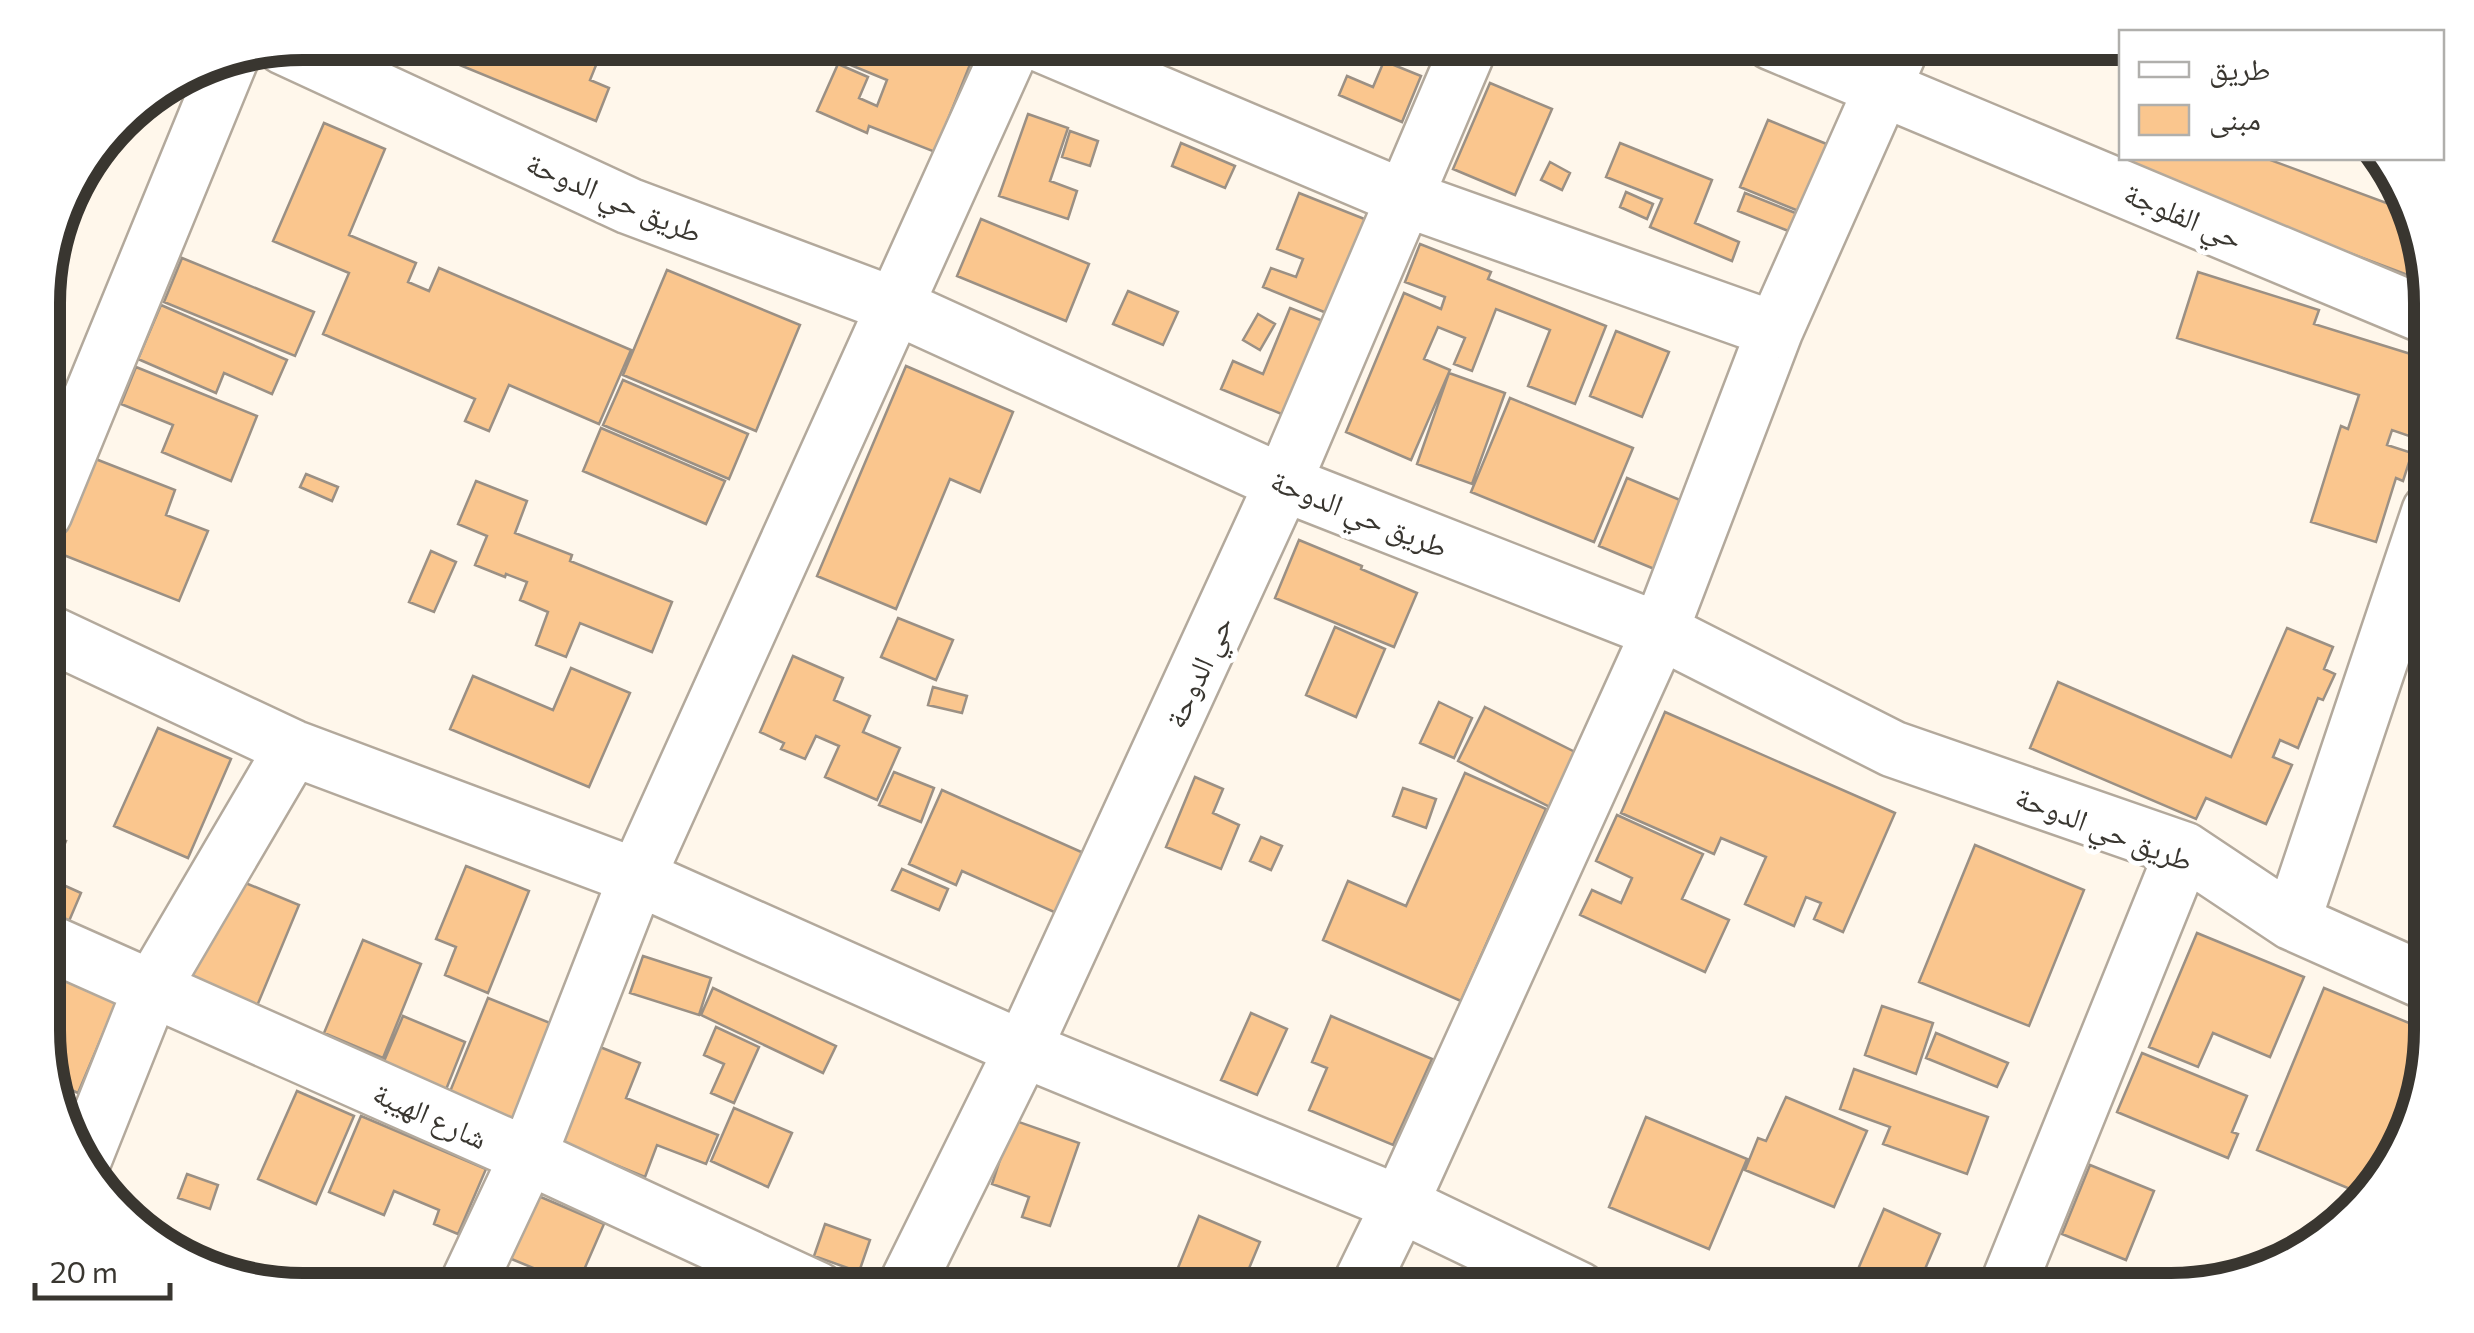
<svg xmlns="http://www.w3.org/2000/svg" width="2474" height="1333" viewBox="0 0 2474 1333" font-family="Commissioner,'Noto Naskh Arabic',sans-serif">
  <rect width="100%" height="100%" fill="#fff7eb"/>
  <path fill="#fac68e" stroke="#9b9084" stroke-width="2.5" d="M 398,42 L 444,42 L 438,58 Z
    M 457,42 L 605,43 L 590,80 L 609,88 L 596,121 L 450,61 Z
    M 684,42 L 735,42 L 728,60 Z
    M 795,42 L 951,42 L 975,52 L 935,152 L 869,126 L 867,133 L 817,111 L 838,64 L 868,77 L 859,98 L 877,106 L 887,80 Z
    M 1384,61 L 1421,76 L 1402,122 L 1339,95 L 1347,76 L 1373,87 Z
    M 1490,83 L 1552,109 L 1515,195 L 1453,169 Z
    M 1028,114 L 1068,128 L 1050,181 L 1077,191 L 1068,219 L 999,196 Z
    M 1768,120 L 1834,147 L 1806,214 L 1740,187 Z
    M 324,123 L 385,149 L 349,235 L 416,263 L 408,282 L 429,291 L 439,268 L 631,350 L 599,424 L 509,385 L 489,431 L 465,421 L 475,399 L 323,334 L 349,273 L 273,241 Z
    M 1070,131 L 1098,141 L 1090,166 L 1062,157 Z
    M 1181,143 L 1235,166 L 1225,188 L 1172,166 Z
    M 1620,143 L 1712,180 L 1695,223 L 1739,242 L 1732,261 L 1650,227 L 1662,199 L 1606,177 Z
    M 2122,149 L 2122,158 L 2265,158 L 2408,211 L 2429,269 L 2429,283 L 2116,165 Z
    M 1550,162 L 1570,173 L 1562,190 L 1541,180 Z
    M 1626,192 L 1653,204 L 1647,219 L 1620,207 Z
    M 1299,193 L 1367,220 L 1329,314 L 1263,287 L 1271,268 L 1296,277 L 1303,259 L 1277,249 Z
    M 1745,193 L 1798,214 L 1791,232 L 1738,211 Z
    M 981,219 L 1089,264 L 1066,321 L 957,276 Z
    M 1420,244 L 1491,272 L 1488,279 L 1606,326 L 1575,404 L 1528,386 L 1550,330 L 1496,309 L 1472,371 L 1454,364 L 1465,338 L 1438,327 L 1424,359 L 1450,370 L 1411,460 L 1346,432 L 1404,293 L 1441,309 L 1445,297 L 1405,282 Z
    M 182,258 L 314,312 L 295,356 L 164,302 Z
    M 667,270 L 800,325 L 756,431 L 623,375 Z
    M 2198,272 L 2319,310 L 2314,324 L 2430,360 L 2430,382 L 2412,437 L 2392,430 L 2387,445 L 2412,453 L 2403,481 L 2396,478 L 2376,542 L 2311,522 L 2341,426 L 2348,429 L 2359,395 L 2177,338 Z
    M 1128,291 L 1178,312 L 1163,345 L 1113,324 Z
    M 161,305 L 287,360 L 272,394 L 224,373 L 216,393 L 138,359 Z
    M 1290,308 L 1323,321 L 1284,415 L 1221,389 L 1233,361 L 1263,374 Z
    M 1258,314 L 1275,324 L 1260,350 L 1243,340 Z
    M 1616,331 L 1669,352 L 1642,417 L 1590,396 Z
    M 906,366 L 1013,412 L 980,492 L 950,479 L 896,609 L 817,576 Z
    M 136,367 L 257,416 L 231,481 L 162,452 L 173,425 L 121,404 Z
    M 1449,373 L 1505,393 L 1472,484 L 1417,464 Z
    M 623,380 L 748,434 L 729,479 L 603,425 Z
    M 1510,398 L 1633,448 L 1594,542 L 1471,492 Z
    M 601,428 L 725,481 L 706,524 L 583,471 Z
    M 93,458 L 175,490 L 166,515 L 208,531 L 179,601 L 56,552 Z
    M 306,474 L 338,487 L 332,501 L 300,487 Z
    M 1627,478 L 1692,505 L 1664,573 L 1599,546 Z
    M 476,481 L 527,501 L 515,533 L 572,555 L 570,561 L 672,602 L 652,652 L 580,623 L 566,657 L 536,645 L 548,612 L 520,600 L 527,582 L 506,574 L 505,577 L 475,565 L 487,536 L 458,524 Z
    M 1299,540 L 1362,566 L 1361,569 L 1417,593 L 1394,647 L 1275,598 Z
    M 431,551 L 456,562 L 434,612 L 409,602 Z
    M 898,618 L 953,640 L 936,680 L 881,657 Z
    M 1335,627 L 1385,649 L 1356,717 L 1306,695 Z
    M 2287,628 L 2333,647 L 2324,669 L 2335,674 L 2323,700 L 2318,698 L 2298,748 L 2280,740 L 2273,757 L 2292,765 L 2266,824 L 2206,798 L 2196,819 L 2030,748 L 2058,682 L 2231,757 Z
    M 793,656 L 843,678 L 834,700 L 870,716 L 863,732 L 900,748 L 877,800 L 825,777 L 839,746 L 816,736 L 805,759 L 781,749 L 784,743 L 760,732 Z
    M 571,668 L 630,693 L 589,787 L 450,729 L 473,676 L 553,710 Z
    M 933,687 L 967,696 L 962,713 L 928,705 Z
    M 1439,702 L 1472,718 L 1454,758 L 1420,743 Z
    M 1485,707 L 1579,754 L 1552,808 L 1458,761 Z
    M 1665,712 L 1895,813 L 1843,932 L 1814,919 L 1821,903 L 1806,897 L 1794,926 L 1745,904 L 1766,857 L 1721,838 L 1714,854 L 1621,813 Z
    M 158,728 L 231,759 L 188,858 L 114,826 Z
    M 894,772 L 934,788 L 921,822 L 879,805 Z
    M 1465,773 L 1546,809 L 1461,1001 L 1323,940 L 1348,881 L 1406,906 Z
    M 1195,777 L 1223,789 L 1213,813 L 1239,825 L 1221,869 L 1166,847 Z
    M 1403,788 L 1436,799 L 1426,828 L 1393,816 Z
    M 942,790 L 1088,855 L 1061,915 L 962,871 L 956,885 L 909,864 Z
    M 1617,815 L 1703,854 L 1682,899 L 1729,920 L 1705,972 L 1580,915 L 1592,890 L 1621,903 L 1632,878 L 1596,861 Z
    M 44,832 L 66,841 L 50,879 L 81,893 L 69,921 L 44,910 Z
    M 1261,837 L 1282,846 L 1271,870 L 1250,861 Z
    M 1975,845 L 2084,890 L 2029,1026 L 1919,982 Z
    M 466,866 L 529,891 L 488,993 L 445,975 L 456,947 L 436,939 Z
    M 2431,867 L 2431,925 L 2411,916 Z
    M 902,869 L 948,889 L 939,910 L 892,890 Z
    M 231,877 L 299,905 L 257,1006 L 190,979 Z
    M 2197,933 L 2304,977 L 2270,1057 L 2213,1033 L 2198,1067 L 2149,1047 Z
    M 363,940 L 421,964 L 383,1058 L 324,1033 Z
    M 643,956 L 711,978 L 699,1015 L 630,993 Z
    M 54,976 L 116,1003 L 78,1093 L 52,1081 L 45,1065 L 54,1042 L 45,1038 L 45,997 Z
    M 713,988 L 836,1046 L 823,1073 L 701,1015 Z
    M 2324,988 L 2431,1032 L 2404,1146 L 2362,1194 L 2257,1150 Z
    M 488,998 L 555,1025 L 516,1121 L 449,1094 Z
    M 1882,1006 L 1933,1023 L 1916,1074 L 1865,1055 Z
    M 1251,1013 L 1287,1029 L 1257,1095 L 1221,1080 Z
    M 403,1016 L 465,1042 L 445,1092 L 382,1066 Z
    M 1331,1016 L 1432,1059 L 1393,1145 L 1309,1110 L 1327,1068 L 1312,1062 Z
    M 716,1027 L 759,1047 L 734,1103 L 711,1093 L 724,1064 L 704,1055 Z
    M 1936,1033 L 2008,1063 L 1997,1087 L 1926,1058 Z
    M 600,1047 L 640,1063 L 626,1098 L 718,1135 L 706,1164 L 657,1145 L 645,1177 L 562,1143 Z
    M 2142,1053 L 2247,1096 L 2232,1132 L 2238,1134 L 2228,1158 L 2117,1112 Z
    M 1854,1069 L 1988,1117 L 1967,1174 L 1883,1144 L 1890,1127 L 1840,1109 Z
    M 297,1091 L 354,1116 L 316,1204 L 258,1179 Z
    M 1786,1097 L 1867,1131 L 1834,1207 L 1745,1170 L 1758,1138 L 1766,1141 Z
    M 734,1108 L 792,1133 L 768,1187 L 711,1161 Z
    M 361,1116 L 486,1169 L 458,1234 L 434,1224 L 439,1210 L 394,1191 L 384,1215 L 329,1192 Z
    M 1646,1117 L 1747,1159 L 1709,1249 L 1609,1207 Z
    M 1013,1120 L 1079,1143 L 1050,1226 L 1022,1217 L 1029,1197 L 992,1184 Z
    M 2090,1165 L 2154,1191 L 2126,1260 L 2062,1234 Z
    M 187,1174 L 218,1185 L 210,1209 L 178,1198 Z
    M 536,1195 L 604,1224 L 577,1286 L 509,1258 Z
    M 1884,1209 L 1940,1234 L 1916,1290 L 1849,1290 Z
    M 1199,1216 L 1260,1242 L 1240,1290 L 1169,1290 Z
    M 825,1224 L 870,1240 L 859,1272 L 814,1256 Z
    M 1405,1275 L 1439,1290 L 1398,1290 Z"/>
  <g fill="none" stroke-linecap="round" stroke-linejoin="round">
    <defs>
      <path id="minor" d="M 1036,42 L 1404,198 L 1775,330
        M 1772,42 L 2429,317
        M 283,46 L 629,206 L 893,305 L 1283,483 L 1660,631 L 1893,749 L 2184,850 L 2292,922 L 2431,984
        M 44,513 L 231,57
        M 44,631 L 293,748 L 637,877 L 1023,1049 L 1400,1204 L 1579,1290
        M 2292,922 L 2430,511
        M 45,941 L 528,1156 L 817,1290
        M 84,1158 L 151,990 L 293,748
        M 465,1290 L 528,1156 L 637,877 L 1014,42
        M 904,1290 L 1023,1049 L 1283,483 L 1471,42
        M 1358,1290 L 1400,1204 L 1660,631 L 1775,330 L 1903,42
        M 2006,1290 L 2184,850"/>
    </defs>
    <use href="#minor" stroke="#b3a99c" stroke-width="60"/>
    <use href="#minor" stroke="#fff" stroke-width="55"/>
  </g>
  <g text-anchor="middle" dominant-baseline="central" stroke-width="10" stroke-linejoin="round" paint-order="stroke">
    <g font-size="30" fill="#393630" stroke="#fff">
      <text transform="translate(615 196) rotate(23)">طريق حي الدوحة</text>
      <text transform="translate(2184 214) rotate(23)">حي الفلوجة</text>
      <text transform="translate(1360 512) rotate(22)">طريق حي الدوحة</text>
      <text transform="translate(1197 671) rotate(-65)">حي الدوحة</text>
      <text transform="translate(2105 827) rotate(21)">طريق حي الدوحة</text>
      <text transform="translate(431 1114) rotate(24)">شارع الهيبة</text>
    </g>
  </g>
  <path d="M0 0H2474V1333H0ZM303 60H2171A243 243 0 0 1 2414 303V1030A243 243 0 0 1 2171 1273H303A243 243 0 0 1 60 1030V303A243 243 0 0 1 303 60Z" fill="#fff" fill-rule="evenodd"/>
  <path fill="none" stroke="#393630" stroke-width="12" d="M303 60H2171A243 243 0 0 1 2414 303V1030A243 243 0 0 1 2171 1273H303A243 243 0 0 1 60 1030V303A243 243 0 0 1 303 60Z"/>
  <rect x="2119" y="30" width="325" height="130" fill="#ffffff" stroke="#b0afac" stroke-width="2.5"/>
  <rect x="2139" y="62" width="50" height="15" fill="#ffffff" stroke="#b0afac" stroke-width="2.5"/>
  <text x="2209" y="80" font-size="30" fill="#393630">طريق</text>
  <rect x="2139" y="105" width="50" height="30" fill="#fac68e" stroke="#b0afac" stroke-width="2.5"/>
  <text x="2209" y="130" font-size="30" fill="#393630">مبنى</text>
  <path d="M35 1283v15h135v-15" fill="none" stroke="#393630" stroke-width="5"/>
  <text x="50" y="1283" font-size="30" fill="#393630" stroke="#ffffff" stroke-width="8" paint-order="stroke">20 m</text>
</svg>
